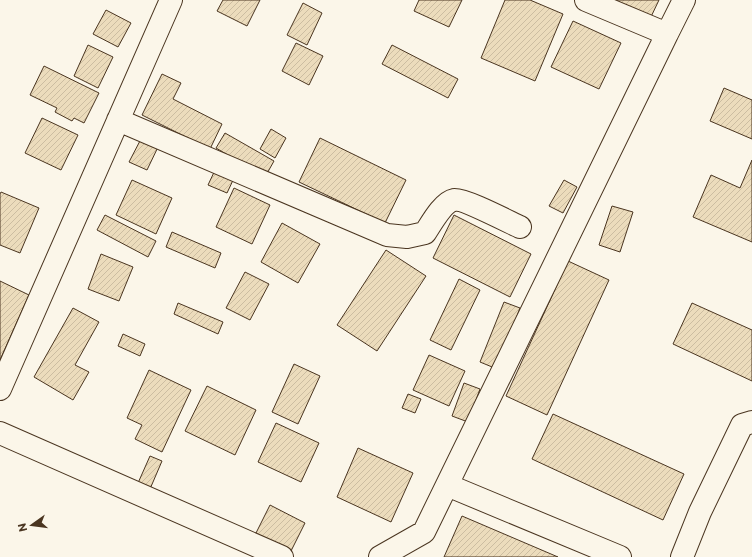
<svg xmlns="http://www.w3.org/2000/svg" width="752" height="557" viewBox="0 0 752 557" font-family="Commissioner,sans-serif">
  <defs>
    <pattern id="building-hatch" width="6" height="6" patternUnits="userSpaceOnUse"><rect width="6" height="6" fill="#ecdcbc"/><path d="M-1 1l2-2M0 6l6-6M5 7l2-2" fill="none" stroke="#ccbda1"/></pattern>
  </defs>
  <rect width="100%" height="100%" fill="#fbf6e9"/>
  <path fill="url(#building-hatch)" stroke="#4a3520" d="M 223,0 L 260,0 L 247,26 L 217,11 Z
    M 419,0 L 462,0 L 449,27 L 414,11 Z
    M 505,0 L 530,0 L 563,14 L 535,81 L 481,58 Z
    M 606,0 L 659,0 L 649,21 Z
    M 303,3 L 322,13 L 307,45 L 287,35 Z
    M 106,10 L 131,23 L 118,47 L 93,34 Z
    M 573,21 L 621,43 L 599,89 L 551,67 Z
    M 296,43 L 323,56 L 309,85 L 282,71 Z
    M 88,45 L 113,57 L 98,88 L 74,76 Z
    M 392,45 L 458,79 L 448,98 L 382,64 Z
    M 44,66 L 99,93 L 84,123 L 74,118 L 72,121 L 55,112 L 57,108 L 30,95 Z
    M 162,74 L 181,83 L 173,99 L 222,124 L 210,149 L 142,115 Z
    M 724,88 L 752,100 L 752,139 L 710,121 Z
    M 42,118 L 78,135 L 61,170 L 25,153 Z
    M 271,129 L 286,138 L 275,158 L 260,149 Z
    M 225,133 L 274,161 L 265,177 L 216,148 Z
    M 142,137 L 159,145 L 147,170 L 129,162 Z
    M 320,138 L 406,180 L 385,223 L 299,182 Z
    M 752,160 L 752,242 L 693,217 L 711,175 L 740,188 Z
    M 216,168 L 235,176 L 227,193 L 208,185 Z
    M 132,180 L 172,198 L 156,234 L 116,215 Z
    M 564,180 L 577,187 L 563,213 L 549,206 Z
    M 234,188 L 270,205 L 252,244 L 216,227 Z
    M 1,192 L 39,208 L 20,253 L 0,245 L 0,194 Z
    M 612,206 L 633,212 L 620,252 L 599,245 Z
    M 105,215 L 156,241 L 148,257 L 97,230 Z
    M 454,215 L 531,254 L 510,297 L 433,258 Z
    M 282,223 L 320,244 L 298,283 L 261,262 Z
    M 172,232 L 221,253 L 215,268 L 166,247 Z
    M 386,250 L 426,276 L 377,351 L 337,325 Z
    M 101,254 L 133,267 L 119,301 L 88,289 Z
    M 568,261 L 609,280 L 547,415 L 506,396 Z
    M 245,272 L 269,284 L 250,320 L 226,308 Z
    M 459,279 L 480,290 L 451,350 L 430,340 Z
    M 0,281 L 29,295 L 0,360 Z
    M 504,302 L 520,308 L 497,369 L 480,362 Z
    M 178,303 L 223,322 L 218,334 L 174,314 Z
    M 692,303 L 752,330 L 752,381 L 673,344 Z
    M 73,308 L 99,322 L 75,365 L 89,372 L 73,400 L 34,377 Z
    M 123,334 L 145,344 L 140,356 L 118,346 Z
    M 429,355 L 465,371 L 449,406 L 413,390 Z
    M 294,364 L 320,376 L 298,424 L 272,412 Z
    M 149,370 L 191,390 L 162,452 L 135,439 L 142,425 L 127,418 Z
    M 464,383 L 480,389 L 468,422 L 452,416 Z
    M 207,386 L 256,410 L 235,455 L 185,431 Z
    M 408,394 L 421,399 L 415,413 L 402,408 Z
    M 553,414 L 684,474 L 663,520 L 532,459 Z
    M 276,423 L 319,443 L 301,482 L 258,462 Z
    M 358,448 L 413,473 L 391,522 L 337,497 Z
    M 150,456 L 162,461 L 150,489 L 138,483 Z
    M 270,505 L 305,523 L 290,553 L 255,535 Z
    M 462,516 L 558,557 L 444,557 Z"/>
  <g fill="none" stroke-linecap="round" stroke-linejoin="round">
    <defs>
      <path id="minor" d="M 586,0 L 667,34 L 684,0
        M 118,120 L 387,235 L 407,237 L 425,233 C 431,224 443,202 454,200 C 463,198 509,222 520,227
        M 0,389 L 171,0
        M 0,433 L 282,557
        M 447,485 L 620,557
        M 380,557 L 424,532 L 667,34
        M 682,557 L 700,512 L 742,425 L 752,422"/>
    </defs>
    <use href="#minor" stroke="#4a3520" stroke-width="24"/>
    <use href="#minor" stroke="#fbf6e9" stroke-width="22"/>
  </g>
  <g transform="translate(32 525) rotate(256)" stroke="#fbf6e9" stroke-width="3" paint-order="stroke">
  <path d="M0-3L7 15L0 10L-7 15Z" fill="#4a3520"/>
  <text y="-6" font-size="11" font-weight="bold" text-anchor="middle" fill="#4a3520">N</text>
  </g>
</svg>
